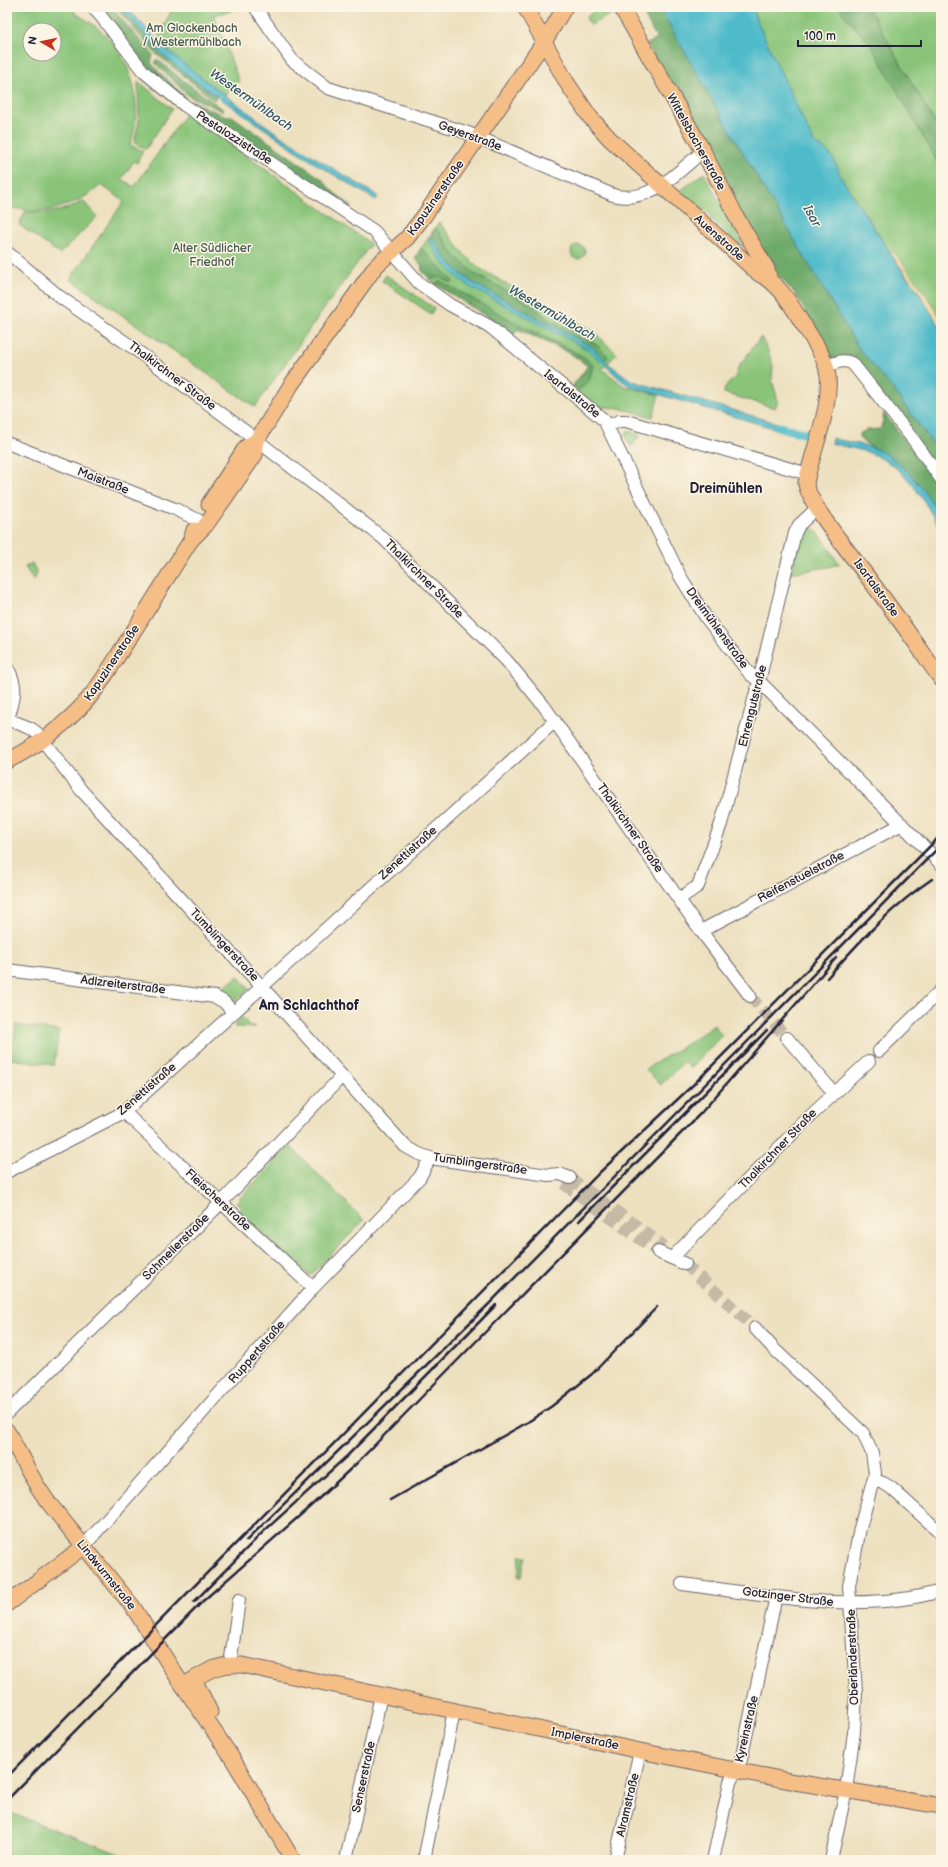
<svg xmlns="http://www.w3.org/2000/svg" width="948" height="1867" viewBox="0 0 948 1867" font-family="'Balsamiq Sans',sans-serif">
  <rect width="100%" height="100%" fill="#fcf5e5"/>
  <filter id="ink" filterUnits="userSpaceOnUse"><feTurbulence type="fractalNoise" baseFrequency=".025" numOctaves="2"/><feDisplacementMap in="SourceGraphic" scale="8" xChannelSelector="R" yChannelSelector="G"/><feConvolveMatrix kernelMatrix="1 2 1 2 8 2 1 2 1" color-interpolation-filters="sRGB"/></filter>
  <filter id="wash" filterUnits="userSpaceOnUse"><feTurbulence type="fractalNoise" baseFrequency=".012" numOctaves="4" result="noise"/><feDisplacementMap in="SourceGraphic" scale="16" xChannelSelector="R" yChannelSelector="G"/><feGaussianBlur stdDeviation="0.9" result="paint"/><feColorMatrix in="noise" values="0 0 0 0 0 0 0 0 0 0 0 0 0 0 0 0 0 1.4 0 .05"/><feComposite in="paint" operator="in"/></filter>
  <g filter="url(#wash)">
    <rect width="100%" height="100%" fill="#ede0bf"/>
    <path fill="#89c479" stroke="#56735a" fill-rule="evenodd" d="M 7,7 L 77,7 L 74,13 C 125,37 148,93 130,145 L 143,151 L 137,163 L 134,161 L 122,179 L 134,187 L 186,113 L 371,244 L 314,323 L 255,407 L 70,279 L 124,201 L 101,185 C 83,201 56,212 32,211 C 24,210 15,208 7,207 ZM 30,30 L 54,30 L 54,54 L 30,54 Z
      M 173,7 L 230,7 L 231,11 L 214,15 L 239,81 L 225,95 L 187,67 L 157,40 Z
      M 597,7 L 609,7 L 613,13 L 591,25 L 586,18 Z
      M 753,7 L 941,7 L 941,329 L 840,176 C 835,158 829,150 814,143 L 755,17 Z
      M 138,81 L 172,109 L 146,149 L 134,143 L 139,121 Z
      M 704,173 L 744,247 L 742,247 L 710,218 L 711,216 L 705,210 L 703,211 L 680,191 Z
      M 83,201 L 97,217 L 60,254 L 19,225 L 25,212 C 48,213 62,213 83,201 Z
      M 439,222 L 464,254 L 479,268 L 551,310 L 592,330 L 617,354 L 602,369 L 624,386 L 659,395 L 653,417 L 618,408 L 601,407 L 591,402 L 572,387 L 588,366 L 570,353 L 518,329 L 512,337 L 488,317 L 435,284 L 422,271 L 422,266 L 415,258 Z
      M571 252a7 7 0 1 1 14 0a7 7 0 1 1-14 0Z
      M 386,275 L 434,308 L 431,314 L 382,281 Z
      M 761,337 L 768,351 L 773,366 L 772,380 L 778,401 L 775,408 L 724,393 L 725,387 L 735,377 L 739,366 Z
      M 628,431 L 640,435 L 631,447 L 625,435 Z
      M 804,524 C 818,525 831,552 839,564 L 829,567 L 790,573 Z
      M 32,563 L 37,573 L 34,581 L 25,567 Z
      M 238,976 L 249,989 L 233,1003 L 221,990 Z
      M 242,1017 L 250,1026 L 255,1026 L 255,1028 L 235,1027 L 234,1025 Z
      M 16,1025 L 59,1031 L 54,1065 L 11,1059 Z
      M 714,1025 L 722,1035 L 691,1068 L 684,1062 L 661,1085 L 645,1069 L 684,1046 Z
      M 290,1146 L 364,1220 L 310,1276 L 237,1211 L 241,1207 L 236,1202 Z
      M 520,1556 L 526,1556 L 521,1577 L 518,1577 Z
      M 11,1813 L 135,1860 L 7,1860 L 7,1817 Z"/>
    <path fill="#6eaa69" stroke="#486652" d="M 94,7 L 111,7 L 153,55 L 151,63 L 185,97 L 184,99 L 150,73 Z
      M 115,7 L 120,7 L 164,56 L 217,96 L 214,100 L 155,53 Z
      M 640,7 L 659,7 L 736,141 L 859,349 L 893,389 L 941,455 L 941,474 L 853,356 L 832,360 L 796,295 L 776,273 L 760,248 L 647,44 L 657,39 Z
      M 840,7 L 868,7 L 941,133 L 941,168 L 871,45 L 844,15 Z
      M 157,59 L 179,77 L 224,110 L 223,111 L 189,96 L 155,63 Z
      M 192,101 L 225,116 L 232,116 L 322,179 L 331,190 L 351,206 L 349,210 L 189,102 Z
      M 436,228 L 453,254 L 475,274 L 526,301 L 551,321 L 585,337 L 599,347 L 608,356 L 605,360 L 592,347 L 473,283 C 453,269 443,257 431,235 Z
      M 421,248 L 453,281 L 452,283 L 440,277 L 430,279 L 422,271 L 422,266 L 415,258 Z
      M 440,281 L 522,326 L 571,350 L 584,357 L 593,365 L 589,381 L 577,391 L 572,387 L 588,366 L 570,353 L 518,329 L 512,337 L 488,317 L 435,284 Z
      M 884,413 L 926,468 L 941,492 L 941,521 C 924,490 914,475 885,454 C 876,448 868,447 859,438 L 859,434 L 866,430 L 881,429 Z"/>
    <path fill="#eeda9e" stroke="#887e6c" d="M 889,251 L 895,253 L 931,302 L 941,319 L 941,329 L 918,291 Z"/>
    <path fill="#4fbbca" stroke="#386e82" d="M 120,7 L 126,7 L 168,51 L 206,81 L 279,135 L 378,196 L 376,200 L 316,164 L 202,86 L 164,56 Z
      M 659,7 L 753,7 L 755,17 L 814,143 C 830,151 835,158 840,176 L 904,274 L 918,291 L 941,329 L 941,455 L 893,389 L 859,349 L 736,141 Z
      M 432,237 C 443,257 455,270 473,283 L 592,347 L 609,364 L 632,381 L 791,427 L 790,433 L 630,386 L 621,380 L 589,350 L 470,287 C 452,274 439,261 429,240 Z
      M 832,438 C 849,443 867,444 882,452 C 905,464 941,504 941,530 C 921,496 907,466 867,452 C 855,448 843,447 831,443 Z"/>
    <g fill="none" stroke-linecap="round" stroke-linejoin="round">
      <path stroke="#4fbbca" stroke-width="9" d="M 780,427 L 810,435"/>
    </g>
  </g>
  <g filter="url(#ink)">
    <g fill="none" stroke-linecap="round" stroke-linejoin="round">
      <path stroke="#c4baa5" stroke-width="12" stroke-dasharray="12 6" stroke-linecap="butt" d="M 750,996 L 787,1038
        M 570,1178 L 664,1246
        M 564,1184 L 658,1252
        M 685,1264 L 755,1328"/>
      <defs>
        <path id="minor" d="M 92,7 L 100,15 L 143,71 L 184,105 L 374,231 L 419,283 L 450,305 L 489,326 L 604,420 L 680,576 L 707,619 L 750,674 L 759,681 L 941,864
          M 255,7 L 292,60 L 328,88 L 468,133 L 613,195 C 649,205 678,172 703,151
          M 7,252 L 60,297 L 132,347 L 245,431 L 383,538 L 506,660 L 544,706 L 701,931 L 750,996
          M 826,366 C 836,363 844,358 853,364 L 915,442 L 941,479
          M 608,426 L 619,421 L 626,421 L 808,474
          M 7,443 L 175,509 L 198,520
          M 7,667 C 19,688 14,697 8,719
          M 7,719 L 30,728 L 37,733 L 81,790 L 262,987 L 405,1146 L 419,1154 L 430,1158 L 548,1175 L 560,1174 L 570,1178
          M 679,899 L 698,886 L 721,824 L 759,681 L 795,533 L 799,525 L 817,508
          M 701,931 L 902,824
          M 7,970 L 215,997 L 224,1002 L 233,1012
          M 787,1038 L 834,1093
          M 879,1051 L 941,990
          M 124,1112 L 313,1288
          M 7,1172 L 124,1112 L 555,721
          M 658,1252 L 685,1264
          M 673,1257 L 804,1122 L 869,1061
          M 755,1328 L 774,1349 L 863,1433 L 872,1453 L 875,1473 L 860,1528 L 849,1586 L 856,1692 L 854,1732 L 846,1790 L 831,1860
          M 7,1413 L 221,1203 L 342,1076
          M 875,1480 L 883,1483 L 890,1487 L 941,1533
          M 83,1547 L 313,1288 L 420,1177 L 430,1158
          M 682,1584 C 767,1595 857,1615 941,1591
          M 230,1665 L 239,1600
          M 346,1860 L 381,1695
          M 424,1860 L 454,1711
          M 615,1860 L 640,1751
          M 713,1860 L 730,1782 L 741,1760 L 776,1596"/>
        <path id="major" d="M 525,7 L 567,83 L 590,117 L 610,139 L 661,185 L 759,274 C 779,283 790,303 801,321 C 810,335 821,350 826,366 C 836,398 812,450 806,483 C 808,505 860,565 875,587 C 898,617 919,648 941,679
          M 621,7 L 703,151 L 737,218 L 767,269 L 769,278
          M 209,504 L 246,447 L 257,440
          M 191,540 L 206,525 L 255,455 L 257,440 L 291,385 L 376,266 L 407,238 L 424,216 L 544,42 L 565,7
          M 7,761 C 34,748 57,731 78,710 C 98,690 111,666 126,643 C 148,609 169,574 191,540 L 194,530
          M 7,1431 L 37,1486 L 48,1502 L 133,1607 L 176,1675 L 232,1758 L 293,1860
          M 7,1604 L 83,1547
          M 194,1679 L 210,1712
          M 183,1686 C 204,1673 216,1663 242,1665 L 640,1751 L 795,1782 L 941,1806"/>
      </defs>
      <use href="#minor" stroke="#696469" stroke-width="14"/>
      <use href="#major" stroke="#696469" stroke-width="17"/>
      <use href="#minor" stroke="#fff" stroke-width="12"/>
      <use href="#major" stroke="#f6be87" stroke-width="15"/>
      <path stroke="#22223b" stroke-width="2.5" d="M 827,978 C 857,944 893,905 932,879
        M 579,1221 L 767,1030
        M 390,1500 L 528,1422 L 552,1406 L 592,1374 L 657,1307
        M 246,1541 L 488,1305 L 941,845
        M 194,1602 L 263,1532 L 347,1456 L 496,1305
        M 7,1777 L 598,1174 L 694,1084 L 941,835
        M 7,1800 L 204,1600 L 313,1504 L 358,1462 L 501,1316 L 701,1113 L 836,958"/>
    </g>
  </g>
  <g text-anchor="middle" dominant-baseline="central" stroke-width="3" stroke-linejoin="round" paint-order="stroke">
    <g font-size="12" fill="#465b51" stroke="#fcf5e5">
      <text x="192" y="28">Am Glockenbach<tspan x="192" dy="14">/ Westermühlbach</tspan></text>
      <text x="212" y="248">Alter Südlicher<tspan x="212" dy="14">Friedhof</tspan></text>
    </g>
    <g font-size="12" fill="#22223b" stroke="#fcf5e5">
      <text transform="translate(470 136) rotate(20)">Geyerstraße</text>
      <text transform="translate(234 138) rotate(33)">Pestalozzistraße</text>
      <text transform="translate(696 142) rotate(61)">Wittelsbacherstraße</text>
      <text transform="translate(436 198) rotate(-55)">Kapuzinerstraße</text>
      <text transform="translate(719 238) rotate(42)">Auenstraße</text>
      <text transform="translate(172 376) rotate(37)">Thalkirchner Straße</text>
      <text transform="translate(572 394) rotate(39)">Isartalstraße</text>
      <text transform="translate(103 481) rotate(21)">Maistraße</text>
      <text transform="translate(424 579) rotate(45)">Thalkirchner Straße</text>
      <text transform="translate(876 588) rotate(54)">Isartalstraße</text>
      <text transform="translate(717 628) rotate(54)">Dreimühlenstraße</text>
      <text transform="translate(112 663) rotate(-56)">Kapuzinerstraße</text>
      <text transform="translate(753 706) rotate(-76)">Ehrengutstraße</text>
      <text transform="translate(630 828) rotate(55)">Thalkirchner Straße</text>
      <text transform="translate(408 853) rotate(-42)">Zenettistraße</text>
      <text transform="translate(801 877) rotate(-28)">Reifenstuelstraße</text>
      <text transform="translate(224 945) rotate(47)">Tumblingerstraße</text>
      <text transform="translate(123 985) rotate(7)">Adlzreiterstraße</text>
      <text transform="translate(147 1089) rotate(-41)">Zenettistraße</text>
      <text transform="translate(778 1149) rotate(-46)">Thalkirchner Straße</text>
      <text transform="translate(480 1164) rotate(8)">Tumblingerstraße</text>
      <text transform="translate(218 1200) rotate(43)">Fleischerstraße</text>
      <text transform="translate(176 1247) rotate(-45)">Schmellerstraße</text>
      <text transform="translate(257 1352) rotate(-49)">Ruppertstraße</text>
      <text transform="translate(106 1575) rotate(51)">Lindwurmstraße</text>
      <text transform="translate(788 1597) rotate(7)">Gotzinger Straße</text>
      <text transform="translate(853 1657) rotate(-92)">Oberländerstraße</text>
      <text transform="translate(747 1729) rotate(-77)">Kyreinstraße</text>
      <text transform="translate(585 1739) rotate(12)">Implerstraße</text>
      <text transform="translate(364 1777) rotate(-78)">Senserstraße</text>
      <text transform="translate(628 1805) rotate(-77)">Alramstraße</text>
    </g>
    <g font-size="13" font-style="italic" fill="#32586d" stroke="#fcf5e5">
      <text transform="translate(251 100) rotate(35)">Westermühlbach</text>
      <text transform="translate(812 216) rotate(61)">Isar</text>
      <text transform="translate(552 313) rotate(30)">Westermühlbach</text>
    </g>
    <g font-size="14" font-weight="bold" fill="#22223b" stroke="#fcf5e5">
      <text x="726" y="488">Dreimühlen</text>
      <text x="309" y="1005">Am Schlachthof</text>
    </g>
  </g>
  <rect width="948" height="1867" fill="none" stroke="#fcf5e5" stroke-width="24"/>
  <g transform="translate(42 42) rotate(279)"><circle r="19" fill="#fcf5e5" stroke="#a5a1a1"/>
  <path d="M0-3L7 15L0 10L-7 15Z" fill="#c8321e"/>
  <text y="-6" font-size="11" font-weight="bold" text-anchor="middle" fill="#22223b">N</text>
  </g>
  <path d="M798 40v6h123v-6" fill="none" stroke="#22223b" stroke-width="2"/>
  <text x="804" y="40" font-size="12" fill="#22223b" stroke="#fcf5e5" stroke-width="3" paint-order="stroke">100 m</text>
</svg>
